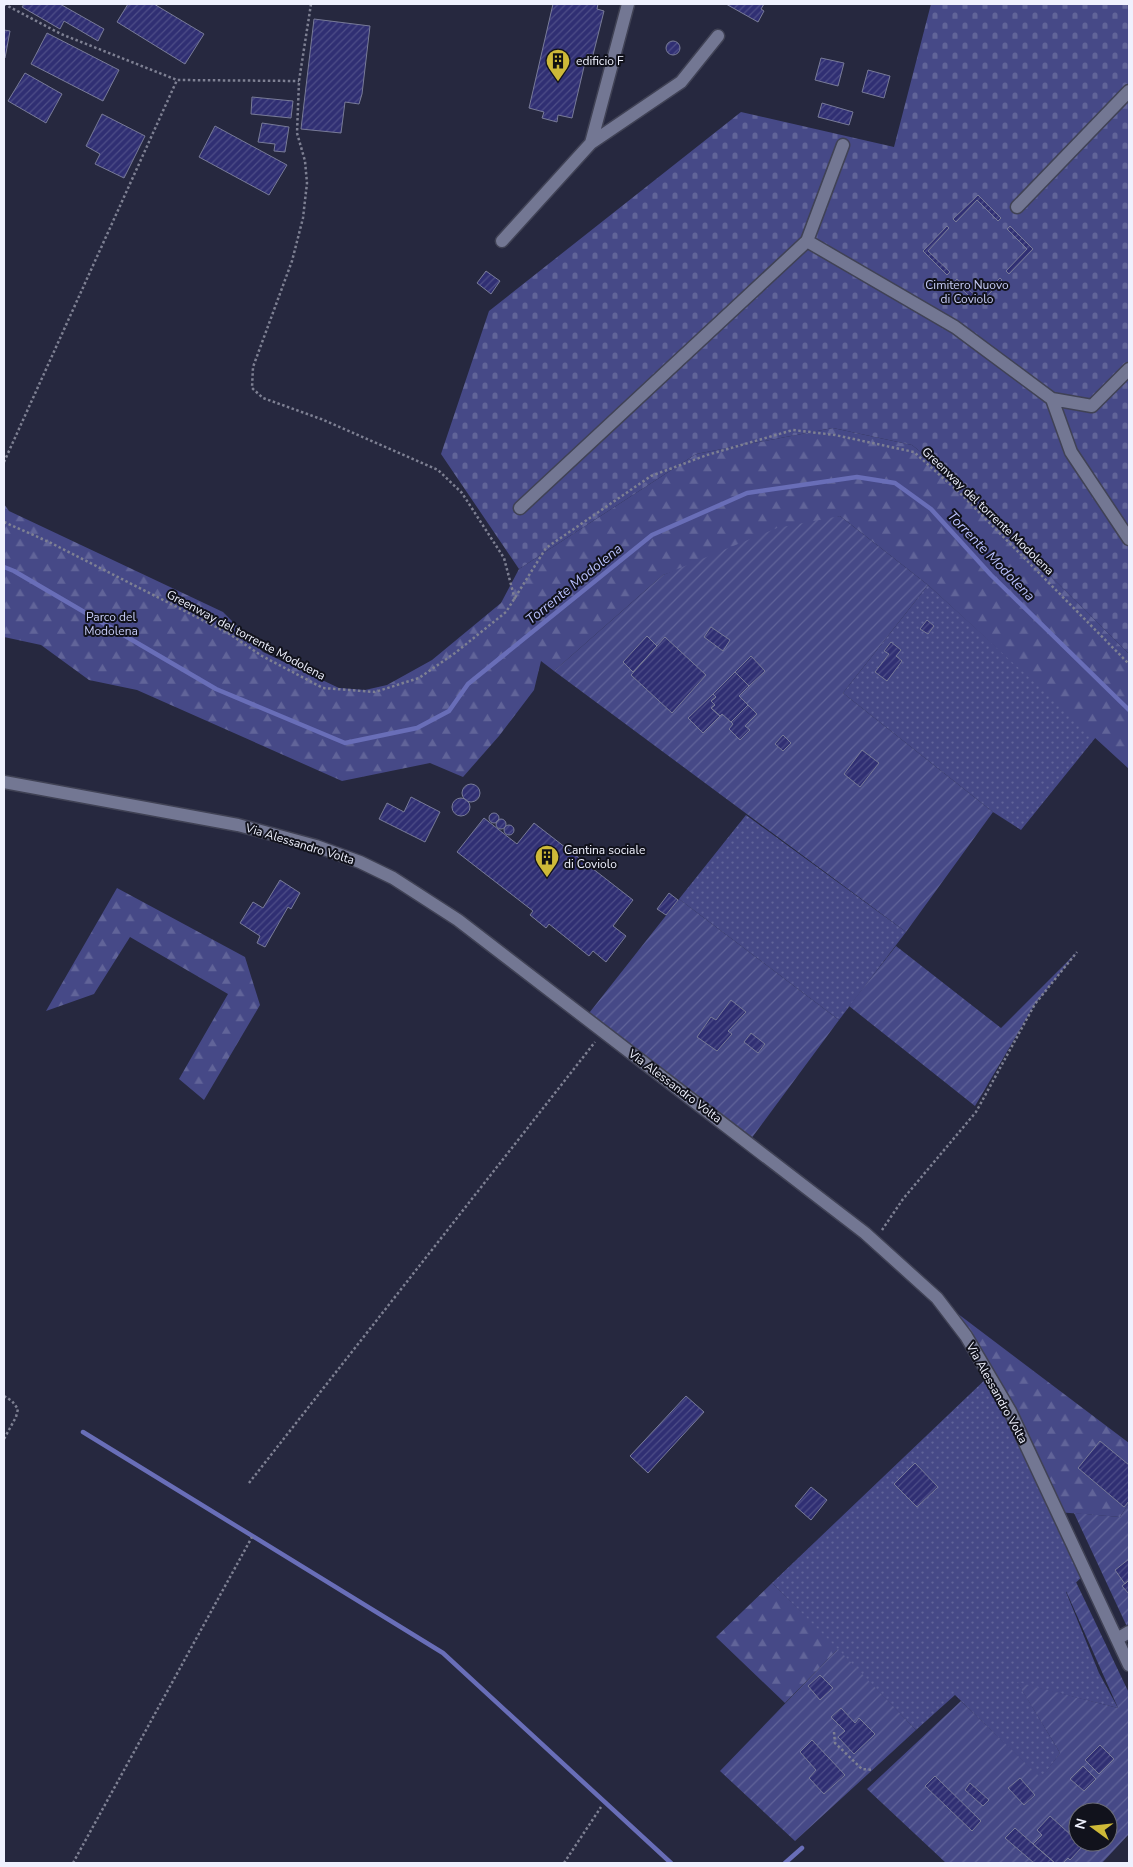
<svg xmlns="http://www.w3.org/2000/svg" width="1133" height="1867" viewBox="0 0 1133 1867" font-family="'Nunito Sans',sans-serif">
  <defs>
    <pattern id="grass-dots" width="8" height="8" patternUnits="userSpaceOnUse" patternTransform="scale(1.25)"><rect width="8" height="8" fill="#464987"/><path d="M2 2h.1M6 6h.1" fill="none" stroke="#616499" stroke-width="1.8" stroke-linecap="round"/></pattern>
    <pattern id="forest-firs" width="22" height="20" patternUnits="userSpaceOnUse" patternTransform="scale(1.25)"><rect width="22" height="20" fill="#464987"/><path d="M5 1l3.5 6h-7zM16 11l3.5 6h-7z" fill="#616499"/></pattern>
    <pattern id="cemetery-stones" width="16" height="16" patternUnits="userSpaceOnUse" patternTransform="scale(1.25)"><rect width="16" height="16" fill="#464987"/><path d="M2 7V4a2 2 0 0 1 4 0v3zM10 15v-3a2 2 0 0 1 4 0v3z" fill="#616499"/></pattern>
    <pattern id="garden-furrows" width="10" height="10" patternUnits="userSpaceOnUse" patternTransform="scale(1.25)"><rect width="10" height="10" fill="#464987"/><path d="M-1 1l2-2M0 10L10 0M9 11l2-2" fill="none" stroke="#616499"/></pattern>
    <pattern id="building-hatch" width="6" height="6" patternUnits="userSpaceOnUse" patternTransform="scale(1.25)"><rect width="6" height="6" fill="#302f73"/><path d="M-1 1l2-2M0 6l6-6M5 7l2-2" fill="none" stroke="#4e4e88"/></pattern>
  </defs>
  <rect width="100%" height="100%" fill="#26283f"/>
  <path fill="url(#grass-dots)" d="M 928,585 L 1096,737 L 1021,830 L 993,812 L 843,693 Z
    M 746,815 L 906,932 L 839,1020 L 679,899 Z
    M 990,1375 L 1086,1573 L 1066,1592 L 1099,1673 L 1118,1708 L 1018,1683 L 1060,1753 L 1041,1779 L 955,1695 L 916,1730 L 772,1583 Z"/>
  <path fill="url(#forest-firs)" d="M 833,428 L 912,445 L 949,475 L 1129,654 L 1129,769 L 928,585 L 840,516 L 663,575 L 554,671 L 541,661 L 534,690 L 499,736 L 463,777 L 430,763 L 342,781 L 137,690 L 89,680 L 41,645 L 4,637 L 4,504 L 9,511 L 223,612 L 263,652 L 339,688 L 365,690 L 387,685 L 432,660 L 501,603 L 519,569 L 696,454 Z
    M 117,888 L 245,957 L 260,1005 L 204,1100 L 179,1079 L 228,994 L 130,937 L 94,994 L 46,1011 Z
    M 937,1298 L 1129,1443 L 1129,1503 L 1120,1517 L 1057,1512 L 990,1375 Z
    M 772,1583 L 838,1649 L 785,1703 L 716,1637 Z"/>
  <path fill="url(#cemetery-stones)" d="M 931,4 L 1129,4 L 1129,654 L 949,475 L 912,445 L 833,428 L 696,454 L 519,569 L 441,454 L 489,311 L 741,112 L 894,147 Z"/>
  <path fill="url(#garden-furrows)" fill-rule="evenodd" d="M 840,516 L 928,585 L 843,693 L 993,812 L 906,932 L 554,671 L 663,575 L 777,528 Z
    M 679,899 L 839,1020 L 748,1143 L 586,1017 Z
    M 896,946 L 1001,1028 L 1077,952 L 1035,1004 L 975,1106 L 849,1006 Z
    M 1129,1503 L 1129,1631 L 1074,1513 L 1120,1517 Z
    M 1076,1582 L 1129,1693 L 1129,1834 L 1102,1863 L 946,1863 L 867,1789 L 961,1701 L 1041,1778 L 1060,1753 L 1017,1682 L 1118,1708 L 1066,1591 ZM 1078,1812 L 1108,1812 L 1108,1842 L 1078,1842 Z
    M 838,1649 L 916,1730 L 795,1841 L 720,1771 Z"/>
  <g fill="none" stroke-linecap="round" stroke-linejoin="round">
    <path stroke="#696eb8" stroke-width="4.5" d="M 4,567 L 14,571 L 216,689 L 345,743 L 417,728 L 449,711 L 468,684 L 652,535 L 747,493 L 857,477 L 895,483 L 931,509 L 991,575 L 1129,710
      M 83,1432 L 443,1653 L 671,1863
      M 785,1863 L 802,1848"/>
  </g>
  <path fill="url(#building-hatch)" stroke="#787b98" d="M 24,4 L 60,4 L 104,29 L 98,41 L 64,21 L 60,29 L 22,7 Z
    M 128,4 L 154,4 L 204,34 L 185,64 L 117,22 Z
    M 553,4 L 598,4 L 597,9 L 604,11 L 593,55 L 587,54 L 572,118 L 558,115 L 557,122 L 542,118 L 544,112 L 529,108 Z
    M 726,4 L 764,4 L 761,9 L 764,11 L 758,22 Z
    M 314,19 L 370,26 L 362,94 L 359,104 L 345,102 L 341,133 L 301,129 Z
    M 4,30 L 10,31 L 5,58 L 4,58 Z
    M 47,33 L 119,70 L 103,101 L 31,64 Z
    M666 48a7 7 0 1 1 14 0a7 7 0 1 1-14 0Z
    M 821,58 L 844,63 L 838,86 L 815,80 Z
    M 868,70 L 890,76 L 884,98 L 862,92 Z
    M 25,73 L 62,94 L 46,123 L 8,101 Z
    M 252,97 L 293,101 L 291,118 L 251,114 Z
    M 822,103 L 853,112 L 849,125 L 818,117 Z
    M 102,114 L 145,136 L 124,178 L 95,164 L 100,154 L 86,146 Z
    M 262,123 L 289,127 L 285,152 L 274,151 L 275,144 L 258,142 Z
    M 215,126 L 287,165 L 269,195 L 199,157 Z
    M 978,195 L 1001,218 L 998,221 L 977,200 L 956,222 L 953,219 Z
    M 947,226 L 949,228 L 928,251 L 950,272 L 947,275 L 923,251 Z
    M 1010,226 L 1033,249 L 1009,274 L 1006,271 L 1027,249 L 1007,229 Z
    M 486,271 L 500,281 L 491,294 L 477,283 Z
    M 1000,278 L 1002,280 L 979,305 L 954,282 L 957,279 L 979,299 Z
    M 927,620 L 934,626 L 928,634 L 920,629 Z
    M 711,627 L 730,640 L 723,651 L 704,637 Z
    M 647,636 L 657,646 L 633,672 L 623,662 Z
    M 665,637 L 706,675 L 672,713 L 631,675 Z
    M 891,642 L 901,650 L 896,656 L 902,661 L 887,681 L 875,672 L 889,654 L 884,651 Z
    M 751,656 L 765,671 L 749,686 L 735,672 Z
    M 735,672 L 749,686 L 739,696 L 748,705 L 731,722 L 722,714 L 720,716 L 711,708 L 715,705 L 711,701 L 716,697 L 713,694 Z
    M 713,694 L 716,697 L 711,701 L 715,705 L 711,708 L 720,716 L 703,733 L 688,718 Z
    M 748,705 L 757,714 L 745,726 L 750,730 L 740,740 L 729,729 L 733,724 L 731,722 Z
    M 783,735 L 791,743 L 783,751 L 775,744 Z
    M 862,750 L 879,763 L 860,787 L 844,774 Z
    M462 793a9 9 0 1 1 18 0a9 9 0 1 1-18 0Z
    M 411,797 L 440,812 L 425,842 L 379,819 L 387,803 L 404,812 Z
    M452 807a9 9 0 1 1 18 0a9 9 0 1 1-18 0Z
    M489 818a5 5 0 1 1 10 0a5 5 0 1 1-10 0Z
    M 484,818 L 517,844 L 534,823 L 633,900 L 613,926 L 626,936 L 606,962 L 593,951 L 589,956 L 549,924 L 546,928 L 530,915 L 533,911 L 457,852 Z
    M496 824a5 5 0 1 1 10 0a5 5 0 1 1-10 0Z
    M504 830a5 5 0 1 1 10 0a5 5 0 1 1-10 0Z
    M 280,880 L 300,893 L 291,909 L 288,907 L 265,947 L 257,943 L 260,936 L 240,923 L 253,902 L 263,908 Z
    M 669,893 L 678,900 L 666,915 L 657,909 Z
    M 731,1000 L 746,1012 L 728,1031 L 732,1034 L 717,1051 L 697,1037 L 711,1017 L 716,1020 Z
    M 751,1033 L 765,1044 L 758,1053 L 744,1042 Z
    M 686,1396 L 704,1412 L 648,1473 L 630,1456 Z
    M 1100,1441 L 1129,1465 L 1129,1501 L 1124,1507 L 1078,1468 Z
    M 915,1463 L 938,1487 L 917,1507 L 894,1484 Z
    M 811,1487 L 827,1500 L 811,1520 L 795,1506 Z
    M 1129,1559 L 1129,1580 L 1125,1584 L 1115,1570 Z
    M 1129,1580 L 1129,1594 L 1122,1586 Z
    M 820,1675 L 833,1688 L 820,1700 L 808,1686 Z
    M 841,1708 L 855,1723 L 859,1718 L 875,1734 L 854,1754 L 838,1737 L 845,1731 L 831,1717 Z
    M 812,1740 L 845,1775 L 824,1794 L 809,1778 L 816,1770 L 800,1752 Z
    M 1100,1745 L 1114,1759 L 1099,1774 L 1085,1760 Z
    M 1083,1766 L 1096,1779 L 1084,1791 L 1070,1779 Z
    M 935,1776 L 981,1821 L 972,1831 L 925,1786 Z
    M 1020,1778 L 1035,1795 L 1024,1805 L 1008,1788 Z
    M 970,1783 L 989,1800 L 983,1806 L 965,1790 Z
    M 1050,1816 L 1083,1846 L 1070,1860 L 1068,1858 L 1063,1863 L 1055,1863 L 1033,1844 L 1042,1835 L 1037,1830 Z
    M 1015,1828 L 1033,1844 L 1055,1863 L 1034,1863 L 1005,1838 Z"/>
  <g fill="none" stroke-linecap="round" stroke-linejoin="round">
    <defs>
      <path id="minor" d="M 591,143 L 628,4
        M 1017,207 L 1129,91
        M 502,241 L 591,143 L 681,82 L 718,36
        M 807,241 L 955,327 L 1052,399 L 1092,406 L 1129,369
        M 1052,399 L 1071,452 L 1129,539
        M 520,508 L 807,241 L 843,145
        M 4,782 L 238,825 L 316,846 L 360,862 L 393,878 L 458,920 L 865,1233 L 937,1298 L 966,1336 L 1010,1411 L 1129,1665
        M 1117,1639 L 1129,1632"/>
    </defs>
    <use href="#minor" stroke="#404255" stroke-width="15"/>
    <path stroke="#7e8093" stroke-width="2.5" stroke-dasharray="2.5 2.5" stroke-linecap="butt" d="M 4,4 L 61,34 L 177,80 L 299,81
      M 311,4 L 299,81 L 297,133 L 305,161 L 307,183 L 303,218 L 292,261 L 253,367 L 252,388 L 263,398 L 321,419 L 438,470 L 462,493 L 504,558 L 515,600
      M 4,462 L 177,80
      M 4,522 L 49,542 L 228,633 L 262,656 L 323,688 L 375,692 L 419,678 L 455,653 L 506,612 L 546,548 L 651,476 L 707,455 L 793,430 L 835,435 L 914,452 L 962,495 L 1129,664
      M 882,1230 L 903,1199 L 976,1112 L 1035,1004 L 1077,952
      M 4,1396 L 12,1401 L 18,1409 L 16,1417 L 4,1439
      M 249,1483 L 595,1042
      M 834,1732 L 835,1743 L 862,1769 L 873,1770
      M 73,1863 L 252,1537
      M 564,1863 L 601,1807"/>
    <use href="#minor" stroke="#737793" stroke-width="12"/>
  </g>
  <defs>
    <symbol id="building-pin" viewBox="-11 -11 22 30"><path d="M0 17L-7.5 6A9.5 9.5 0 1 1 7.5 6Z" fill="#ceb938" stroke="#11121c"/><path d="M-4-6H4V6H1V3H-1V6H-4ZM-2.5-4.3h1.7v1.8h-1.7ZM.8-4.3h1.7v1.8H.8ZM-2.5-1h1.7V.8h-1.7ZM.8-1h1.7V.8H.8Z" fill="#111"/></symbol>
  </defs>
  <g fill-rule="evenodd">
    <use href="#building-pin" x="544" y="47" width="28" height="38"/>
    <use href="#building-pin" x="533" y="843" width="28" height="38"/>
  </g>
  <g text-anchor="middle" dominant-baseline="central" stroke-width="4" stroke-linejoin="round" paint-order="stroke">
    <g font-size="12" fill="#eff1fe" stroke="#11121c" text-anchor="start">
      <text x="576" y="61">edificio F</text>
      <text x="564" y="850">Cantina sociale<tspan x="564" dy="14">di Coviolo</tspan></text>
    </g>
    <g font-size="12" fill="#c7ccf6" stroke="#11121c">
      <text x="967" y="285">Cimitero Nuovo<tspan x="967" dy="14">di Coviolo</tspan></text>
      <text x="111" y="617">Parco del<tspan x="111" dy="14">Modolena</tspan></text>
    </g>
    <g font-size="12" fill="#eff1fe" stroke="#11121c">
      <text transform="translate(988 511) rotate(44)">Greenway del torrente Modolena</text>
      <text transform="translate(246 635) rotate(28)">Greenway del torrente Modolena</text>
      <text transform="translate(300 844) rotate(17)">Via Alessandro Volta</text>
      <text transform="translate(675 1086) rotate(37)">Via Alessandro Volta</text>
      <text transform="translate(997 1393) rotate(61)">Via Alessandro Volta</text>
    </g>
    <g font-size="14" font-style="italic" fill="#b8bffc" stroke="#11121c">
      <text transform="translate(991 556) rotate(46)">Torrente Modolena</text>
      <text transform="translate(574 584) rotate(-39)">Torrente Modolena</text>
    </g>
  </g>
  <rect width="1133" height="1867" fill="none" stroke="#eff1fe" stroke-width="10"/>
  <g transform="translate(1093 1827) rotate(285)"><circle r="24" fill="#11121c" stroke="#6a6b76"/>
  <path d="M0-4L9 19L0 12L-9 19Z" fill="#ceb938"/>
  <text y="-8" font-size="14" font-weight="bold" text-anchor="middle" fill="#eff1fe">N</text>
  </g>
</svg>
